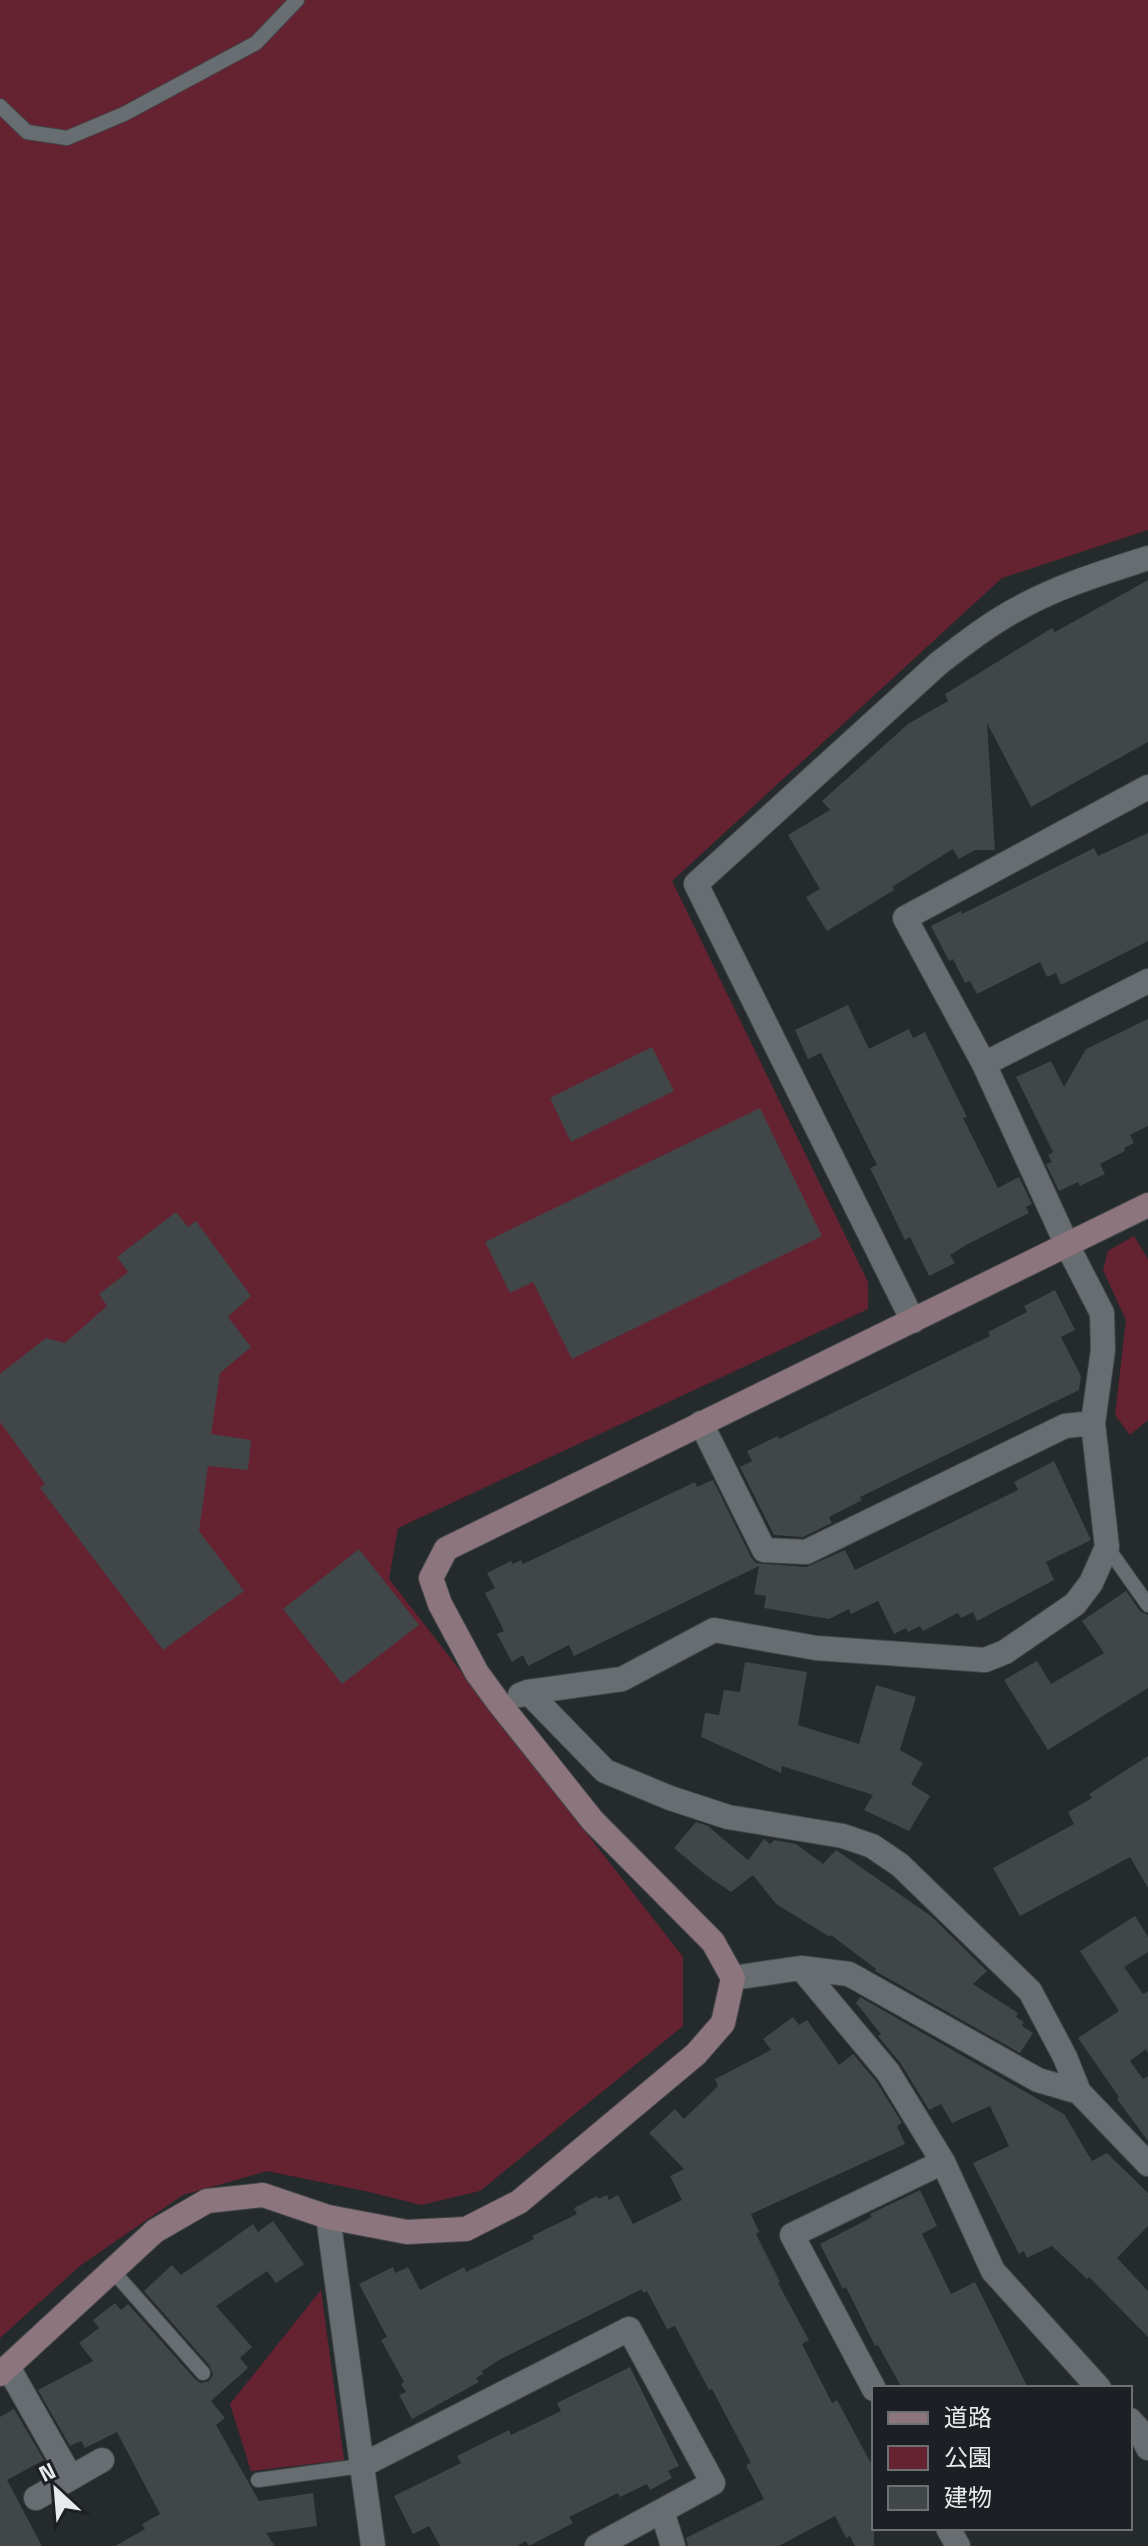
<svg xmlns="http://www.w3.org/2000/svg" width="1148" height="2546" viewBox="0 0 1148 2546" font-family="'Space Grotesk','Noto Sans JP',sans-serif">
  <rect width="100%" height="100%" fill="#252a2d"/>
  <path fill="#652331" d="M 0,0 L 1148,0 L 1148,530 L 1002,578 L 672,881 L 868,1282 L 868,1309 L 398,1528 L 389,1579 L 683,1957 L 683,2026 L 480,2191 L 421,2205 L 365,2191 L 267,2171 L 183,2195 L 81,2265 L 0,2338 Z
    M 1134,1236 L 1148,1259 L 1148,1420 L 1130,1435 L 1115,1415 L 1126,1320 L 1103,1270 L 1108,1251 Z
    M 321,2290 L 344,2460 L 251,2471 L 230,2404 Z"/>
  <path fill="#414649" d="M 1148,580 L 1148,742 L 1031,807 L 987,723 L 995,850 L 975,850 L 959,859 L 953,849 L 892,887 L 894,890 L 827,931 L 806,897 L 820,889 L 788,835 L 830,810 L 822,801 L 908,724 L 948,701 L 945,694 L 1052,628 L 1055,632 Z
    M 1148,833 L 1148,941 L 1061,985 L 1056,973 L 1047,977 L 1040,962 L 977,994 L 970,981 L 965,983 L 953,959 L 949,961 L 931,926 L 961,911 L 962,914 L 1094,848 L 1098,856 Z
    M 848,1005 L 869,1049 L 909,1029 L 913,1038 L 925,1032 L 967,1117 L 963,1118 L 998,1188 L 1019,1177 L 1032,1204 L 1026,1207 L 1029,1213 L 966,1245 L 950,1255 L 955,1263 L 929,1276 L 910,1237 L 905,1240 L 870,1168 L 877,1165 L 821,1053 L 808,1059 L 795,1030 Z
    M 1148,1019 L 1148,1126 L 1130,1135 L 1134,1143 L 1124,1148 L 1125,1151 L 1100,1164 L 1105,1174 L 1080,1186 L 1078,1182 L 1059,1191 L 1046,1164 L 1052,1162 L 1048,1155 L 1053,1152 L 1016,1077 L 1051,1061 L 1064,1087 L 1086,1049 Z
    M 652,1047 L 674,1091 L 571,1142 L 550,1098 Z
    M 760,1108 L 822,1236 L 572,1359 L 533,1282 L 510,1293 L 485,1242 Z
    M 176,1212 L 188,1227 L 196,1221 L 251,1296 L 228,1317 L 251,1347 L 220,1373 L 211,1434 L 251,1440 L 248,1470 L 208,1466 L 199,1531 L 244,1591 L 163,1650 L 40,1488 L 45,1484 L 0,1422 L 0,1374 L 46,1338 L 65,1343 L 107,1306 L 99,1294 L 128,1272 L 117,1257 Z
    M 1055,1290 L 1075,1330 L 1061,1337 L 1081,1376 L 1079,1390 L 860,1497 L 862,1500 L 829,1517 L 832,1523 L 803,1537 L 774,1535 L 740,1467 L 752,1461 L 747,1451 L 778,1436 L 779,1439 L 990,1336 L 988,1332 L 1027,1312 L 1024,1306 Z
    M 1054,1461 L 1091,1540 L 1046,1562 L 1054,1580 L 977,1621 L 973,1612 L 961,1618 L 958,1613 L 923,1631 L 920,1626 L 908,1632 L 906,1628 L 894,1634 L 878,1601 L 851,1614 L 849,1609 L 829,1619 L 764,1608 L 766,1596 L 754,1594 L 759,1566 L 574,1656 L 569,1645 L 528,1666 L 523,1655 L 512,1662 L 497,1634 L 504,1631 L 485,1593 L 495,1588 L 487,1573 L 511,1561 L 513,1564 L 521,1560 L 523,1564 L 695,1482 L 697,1487 L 713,1480 L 751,1557 L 756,1563 L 806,1567 L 845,1550 L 855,1570 L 1018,1490 L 1014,1482 Z
    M 359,1549 L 419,1625 L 342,1684 L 283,1609 Z
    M 1126,1591 L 1140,1611 L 1148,1615 L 1148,1688 L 1048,1750 L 1004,1680 L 1037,1661 L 1051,1684 L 1104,1653 L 1082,1621 Z
    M 745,1662 L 807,1672 L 798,1725 L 859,1744 L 876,1685 L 916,1697 L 900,1750 L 923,1763 L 911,1784 L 930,1796 L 909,1831 L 864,1810 L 873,1795 L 782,1766 L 781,1773 L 701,1737 L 705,1713 L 719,1715 L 724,1690 L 740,1692 Z
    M 1148,1756 L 1148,1888 L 1130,1857 L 1020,1916 L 993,1868 L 1074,1824 L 1068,1812 L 1092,1798 L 1089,1794 Z
    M 696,1822 L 708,1826 L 748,1860 L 764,1839 L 770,1844 L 774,1840 L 796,1844 L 823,1864 L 836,1850 L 931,1916 L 987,1971 L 973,1984 L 1018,2013 L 1016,2017 L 1024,2022 L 1022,2026 L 1033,2033 L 1020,2053 L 875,1971 L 876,1969 L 831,1935 L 830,1937 L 776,1904 L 753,1875 L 731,1892 L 706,1875 L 674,1848 Z
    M 1135,1916 L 1148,1937 L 1148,1952 L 1124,1967 L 1143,1994 L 1148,1991 L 1148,2053 L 1146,2049 L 1130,2061 L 1143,2079 L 1148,2076 L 1148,2141 L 1117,2099 L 1119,2097 L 1078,2038 L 1119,2011 L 1080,1951 Z
    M 860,1997 L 1064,2114 L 1092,2161 L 1107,2153 L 1148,2193 L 1148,2226 L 1117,2258 L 1148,2291 L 1148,2337 L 1089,2277 L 1087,2279 L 1052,2246 L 1027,2258 L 1024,2251 L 1019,2254 L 973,2163 L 1009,2146 L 990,2106 L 952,2123 L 941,2104 L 929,2110 L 901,2064 L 878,2036 L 881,2034 L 856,2003 Z
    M 793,2017 L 799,2025 L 807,2020 L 839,2065 L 853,2054 L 876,2081 L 902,2123 L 897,2126 L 905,2144 L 751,2214 L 759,2232 L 756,2234 L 780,2282 L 778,2283 L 809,2340 L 802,2344 L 832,2403 L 837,2400 L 874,2469 L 874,2546 L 855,2546 L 850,2536 L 846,2538 L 835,2516 L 779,2546 L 688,2546 L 686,2538 L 764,2499 L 746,2465 L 751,2463 L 712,2389 L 709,2390 L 675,2326 L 667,2329 L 647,2291 L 643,2293 L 642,2289 L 501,2359 L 482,2371 L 483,2374 L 476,2378 L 479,2382 L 412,2419 L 399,2395 L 406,2392 L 401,2384 L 404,2382 L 381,2340 L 387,2337 L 359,2284 L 393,2267 L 395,2273 L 408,2267 L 420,2290 L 464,2267 L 466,2272 L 534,2239 L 532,2236 L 577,2214 L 574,2208 L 597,2196 L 598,2199 L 607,2195 L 609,2200 L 618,2195 L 633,2224 L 682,2200 L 670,2176 L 684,2169 L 649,2133 L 675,2109 L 684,2119 L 718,2086 L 715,2079 L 771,2050 L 763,2039 Z
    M 920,2190 L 937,2226 L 922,2234 L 951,2294 L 975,2282 L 1028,2388 L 902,2388 L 878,2345 L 875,2346 L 846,2287 L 843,2289 L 820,2244 L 872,2217 L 870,2214 Z
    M 273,2221 L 304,2264 L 276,2283 L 267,2271 L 216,2306 L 252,2347 L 240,2358 L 248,2368 L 211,2401 L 225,2418 L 216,2425 L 259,2501 L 313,2493 L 317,2526 L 266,2533 L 275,2546 L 115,2546 L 145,2529 L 142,2524 L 160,2514 L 117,2432 L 85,2448 L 81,2441 L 70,2446 L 38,2390 L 93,2361 L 79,2343 L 99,2328 L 93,2320 L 115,2303 L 121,2310 L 128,2304 L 196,2380 L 201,2383 L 209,2381 L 213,2375 L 210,2366 L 144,2291 L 172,2265 L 181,2275 L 253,2224 L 258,2232 Z
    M 630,2367 L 679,2466 L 668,2471 L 672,2478 L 650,2490 L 647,2484 L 620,2497 L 618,2493 L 569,2517 L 573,2523 L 529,2546 L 526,2541 L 517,2546 L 440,2546 L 429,2526 L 413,2534 L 394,2496 L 461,2463 L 457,2456 L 509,2430 L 511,2435 L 561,2411 L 557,2403 Z
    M 14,2409 L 44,2460 L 7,2480 L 42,2546 L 0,2546 L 0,2417 Z"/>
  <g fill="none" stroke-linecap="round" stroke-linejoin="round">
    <defs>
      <path id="lane" d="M 0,106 L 27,132 L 67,138 L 124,114 L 256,43 L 297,0
        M 1107,1547 L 1148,1605
        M 112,2270 L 203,2373
        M 258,2480 L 361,2466"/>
      <path id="street" d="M 984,1064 L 1148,981
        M 913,1321 L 696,884 L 939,663 C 965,643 992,622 1021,607 C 1061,585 1105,572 1148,558
        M 701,1423 L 764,1550 L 806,1552 L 1065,1426 L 1093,1423
        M 528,1692 L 622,1679 L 714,1630 L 816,1648 L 985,1660 L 1005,1652 L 1075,1604 L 1091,1583 L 1107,1547 L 1093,1423 L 1103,1350 L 1102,1313 L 1067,1245 L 984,1064 L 905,918 L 1148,787
        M 520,1695 L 528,1692 L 605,1771 L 670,1798 L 728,1817 L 843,1836 L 872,1846 L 900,1865 L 1030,1991 L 1065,2057 L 1079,2092
        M 801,1968 L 888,2072 L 943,2162 L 993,2271 L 1099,2388
        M 733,1978 L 801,1968 L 849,1974 L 1038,2080 L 1079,2092 L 1148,2164
        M 328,2217 L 373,2546
        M 8,2367 L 71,2478
        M 874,2389 L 792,2235 L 943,2162
        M 1130,2420 L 1139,2430 L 1148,2448
        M 361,2466 L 629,2329 L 713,2483 L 597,2546
        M 36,2498 L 102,2460
        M 662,2511 L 673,2546
        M 948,2528 L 958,2546"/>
      <path id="secondary" d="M 0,2374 L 155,2231 L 207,2201 L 263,2195 L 328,2217 L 407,2232 L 466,2229 L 519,2202 L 696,2054 L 723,2023 L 733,1978 L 713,1942 L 593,1821 L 499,1703 L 477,1673 L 440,1604 L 431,1578 L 446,1549 L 1148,1205"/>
    </defs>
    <use href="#lane" stroke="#43474a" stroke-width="16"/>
    <use href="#street" stroke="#43474a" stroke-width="26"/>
    <use href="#secondary" stroke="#43474a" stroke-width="26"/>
    <use href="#lane" stroke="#686d71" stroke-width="14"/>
    <use href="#street" stroke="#686d71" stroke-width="24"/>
    <use href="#secondary" stroke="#8d757d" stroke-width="24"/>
  </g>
  <rect x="872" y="2386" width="260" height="144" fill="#1c2024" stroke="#6e7174" stroke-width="2"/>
  <rect x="888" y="2412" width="40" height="12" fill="#8d757d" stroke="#6e7174" stroke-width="2"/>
  <text x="944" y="2426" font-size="24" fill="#e8ebed">道路</text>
  <rect x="888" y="2446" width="40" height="24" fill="#652331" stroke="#6e7174" stroke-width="2"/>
  <text x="944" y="2466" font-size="24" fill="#e8ebed">公園</text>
  <rect x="888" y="2486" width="40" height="24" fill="#414649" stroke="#6e7174" stroke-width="2"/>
  <text x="944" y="2506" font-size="24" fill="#e8ebed">建物</text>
  <g transform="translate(56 2490) rotate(334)" stroke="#1c2024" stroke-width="6" paint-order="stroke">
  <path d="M0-6L14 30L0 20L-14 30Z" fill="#e8ebed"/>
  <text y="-12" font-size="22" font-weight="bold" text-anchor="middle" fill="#e8ebed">N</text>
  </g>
</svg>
